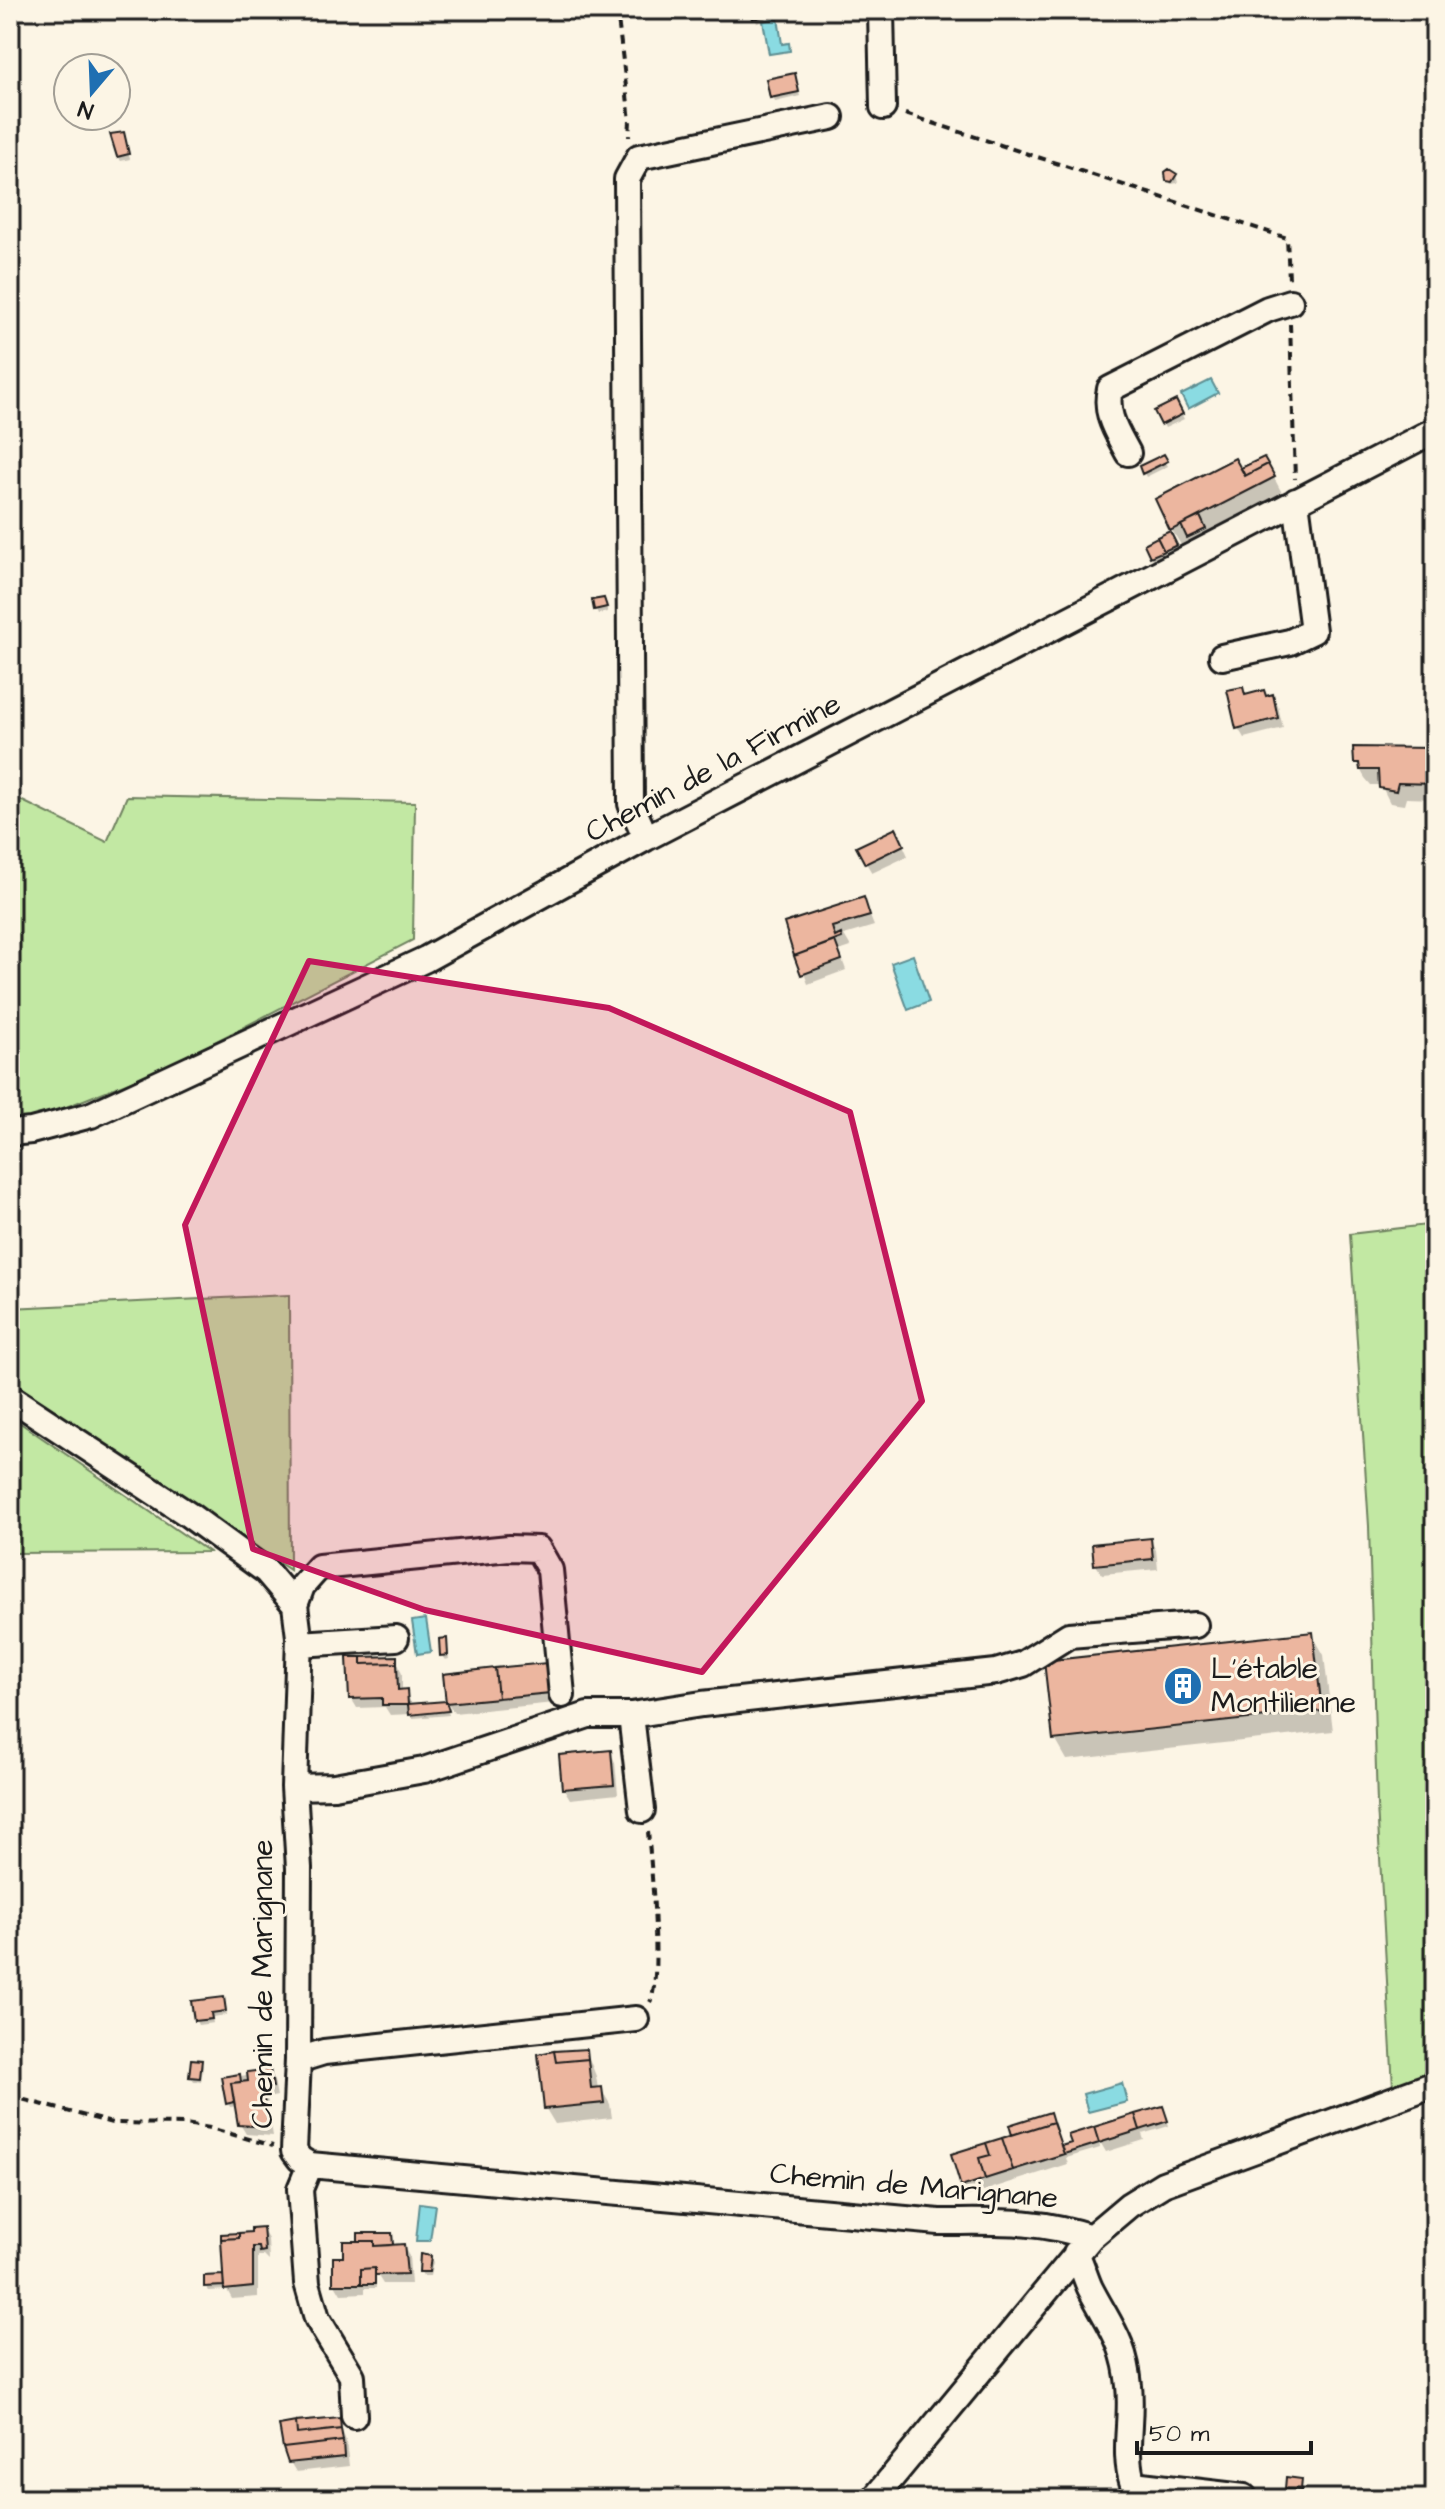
<svg xmlns="http://www.w3.org/2000/svg" width="1445" height="2509" viewBox="0 0 1445 2509" font-family="'Architects Daughter',sans-serif">
  <rect width="100%" height="100%" fill="#fcf5e5"/>
  <filter id="ink" filterUnits="userSpaceOnUse"><feTurbulence type="fractalNoise" baseFrequency=".0125" numOctaves="2"/><feDisplacementMap in="SourceGraphic" scale="16" xChannelSelector="R" yChannelSelector="G"/><feConvolveMatrix kernelMatrix="1 2 1 2 8 2 1 2 1" color-interpolation-filters="sRGB"/></filter>
  <g filter="url(#ink)">
    <path fill="#c2e8a3" stroke="#6f8260" stroke-width="2" d="M 10,795 L 107,842 L 127,796 L 415,802 L 413,940 L 164,1068 L 36,1119 L 10,1120 Z
      M 1435,1224 L 1435,2072 L 1393,2087 L 1377,1805 L 1369,1526 L 1350,1234 Z
      M 289,1295 L 290,1570 L 10,1380 L 10,1308 Z
      M 10,1416 L 209,1552 L 10,1553 Z"/>
    <path fill="#8adbe2" stroke="#5e8f93" stroke-width="2" d="M 778,18 L 782,44 L 789,43 L 790,51 L 769,54 L 763,21 Z
      M 1211,380 L 1218,393 L 1188,409 L 1181,395 Z
      M 913,955 L 929,1002 L 908,1010 L 891,963 Z
      M 426,1619 L 431,1652 L 417,1654 L 412,1621 Z
      M 1122,2083 L 1127,2102 L 1088,2112 L 1083,2094 Z
      M 420,2203 L 435,2205 L 430,2241 L 416,2241 Z"/>
    <path fill="#0003" d="M 754,14 L 765,16 L 766,20 L 757,23 Z
      M 794,75 L 800,96 L 775,102 L 769,81 Z
      M 123,134 L 130,159 L 121,161 L 118,157 Z
      M 1176,175 L 1178,183 L 1171,184 L 1168,180 Z
      M 1175,402 L 1184,419 L 1165,428 L 1157,412 Z
      M 1163,456 L 1168,466 L 1146,477 L 1141,467 Z
      M 1264,459 L 1282,493 L 1181,545 L 1172,530 L 1240,471 Z
      M 1170,533 L 1177,550 L 1154,561 L 1147,545 Z
      M 605,604 L 608,612 L 598,614 L 596,609 Z
      M 1242,689 L 1246,696 L 1272,697 L 1278,706 L 1283,728 L 1244,738 L 1238,728 Z
      M 1355,749 L 1435,749 L 1435,799 L 1406,798 L 1404,805 L 1390,803 L 1381,785 L 1371,785 L 1365,778 L 1356,762 Z
      M 901,840 L 908,856 L 872,873 L 866,863 Z
      M 863,899 L 874,926 L 844,935 L 851,947 L 839,951 L 846,970 L 808,984 L 786,924 Z
      M 1150,1540 L 1156,1550 L 1158,1569 L 1102,1574 L 1096,1565 Z
      M 1312,1634 L 1324,1655 L 1333,1731 L 1067,1760 L 1055,1739 Z
      M 445,1640 L 449,1659 L 445,1660 L 442,1656 Z
      M 396,1658 L 402,1674 L 402,1692 L 406,1691 L 412,1706 L 446,1703 L 449,1715 L 413,1718 L 411,1714 L 390,1715 L 385,1707 L 357,1708 L 351,1698 Z
      M 551,1675 L 554,1703 L 454,1713 L 448,1703 Z
      M 610,1752 L 615,1762 L 618,1794 L 570,1799 L 564,1789 Z
      M 223,1999 L 227,2015 L 212,2017 L 213,2023 L 198,2025 L 196,2021 Z
      M 586,2051 L 596,2076 L 598,2089 L 601,2089 L 610,2104 L 612,2118 L 555,2124 L 546,2109 Z
      M 201,2062 L 203,2066 L 201,2082 L 194,2081 L 191,2076 Z
      M 269,2071 L 274,2081 L 277,2096 L 267,2098 L 273,2136 L 246,2134 L 240,2124 L 237,2106 L 230,2107 L 228,2103 L 224,2079 Z
      M 1165,2112 L 1169,2126 L 1142,2134 L 1144,2140 L 1106,2152 L 1099,2140 L 1100,2148 L 1066,2158 L 1068,2164 L 968,2196 L 962,2186 L 1055,2128 L 1062,2148 Z
      M 262,2229 L 268,2239 L 269,2261 L 264,2256 L 258,2256 L 258,2297 L 232,2299 L 227,2290 L 209,2291 L 206,2287 L 226,2284 L 253,2234 Z
      M 391,2235 L 394,2247 L 403,2246 L 409,2256 L 411,2284 L 383,2284 L 376,2273 L 376,2288 L 365,2288 L 365,2293 L 341,2294 L 335,2284 L 345,2259 L 362,2243 Z
      M 422,2256 L 430,2257 L 433,2262 L 430,2276 L 423,2276 L 421,2272 Z
      M 338,2420 L 346,2441 L 349,2466 L 296,2472 L 290,2462 Z
      M 1301,2481 L 1302,2494 L 1289,2493 L 1287,2488 Z"/>
    <path fill="#ecb69f" stroke="#1c1c1c" stroke-width="2" d="M 763,10 L 765,16 L 753,19 L 751,13 Z
      M 795,73 L 799,92 L 770,98 L 766,79 Z
      M 124,132 L 129,154 L 117,157 L 110,134 Z
      M 1169,169 L 1177,174 L 1172,182 L 1166,181 L 1165,172 Z
      M 1176,400 L 1183,414 L 1161,425 L 1154,411 Z
      M 1164,454 L 1168,461 L 1142,474 L 1139,466 Z
      M 1264,457 L 1268,464 L 1245,476 L 1241,468 Z
      M 1235,458 L 1245,476 L 1268,464 L 1275,477 L 1170,531 L 1155,499 Z
      M 1200,516 L 1206,529 L 1187,538 L 1181,525 Z
      M 1170,531 L 1177,545 L 1164,551 L 1157,537 Z
      M 1157,537 L 1164,551 L 1150,557 L 1144,544 Z
      M 604,598 L 607,607 L 594,610 L 592,600 Z
      M 1434,661 L 1435,661 L 1435,705 L 1431,705 Z
      M 1243,687 L 1245,695 L 1264,690 L 1266,696 L 1273,694 L 1278,718 L 1236,729 L 1227,690 Z
      M 1431,705 L 1435,705 L 1435,726 L 1430,726 Z
      M 1434,726 L 1435,784 L 1398,783 L 1396,791 L 1379,788 L 1378,770 L 1360,770 L 1359,763 L 1354,763 L 1353,747 L 1433,748 Z
      M 896,828 L 904,845 L 865,864 L 856,847 Z
      M 864,897 L 870,916 L 832,927 L 835,937 L 841,934 L 842,938 L 794,956 L 784,923 Z
      M 835,941 L 842,960 L 801,975 L 794,956 Z
      M 1151,1538 L 1153,1559 L 1094,1565 L 1092,1544 Z
      M 1313,1632 L 1322,1711 L 1053,1740 L 1044,1661 Z
      M 447,1638 L 448,1655 L 440,1656 L 439,1639 Z
      M 397,1656 L 397,1663 L 361,1664 L 361,1657 Z
      M 347,1657 L 361,1657 L 361,1664 L 397,1663 L 398,1690 L 407,1689 L 408,1705 L 382,1705 L 382,1698 L 349,1699 Z
      M 547,1663 L 550,1693 L 498,1698 L 495,1668 Z
      M 495,1668 L 498,1698 L 446,1703 L 443,1674 Z
      M 446,1701 L 449,1711 L 409,1715 L 408,1704 Z
      M 611,1750 L 614,1785 L 562,1789 L 559,1755 Z
      M 224,1997 L 226,2011 L 211,2013 L 212,2019 L 194,2021 L 191,2001 Z
      M 587,2049 L 588,2059 L 556,2062 L 554,2051 Z
      M 554,2051 L 556,2062 L 588,2059 L 591,2088 L 602,2087 L 604,2103 L 544,2109 L 538,2054 Z
      M 191,2059 L 202,2060 L 200,2078 L 189,2077 Z
      M 270,2069 L 273,2087 L 262,2088 L 269,2127 L 238,2125 L 231,2083 L 248,2081 L 247,2072 Z
      M 240,2074 L 241,2082 L 231,2083 L 234,2102 L 226,2104 L 221,2077 Z
      M 1163,2106 L 1168,2121 L 1140,2130 L 1135,2114 Z
      M 1050,2112 L 1053,2122 L 1012,2135 L 1009,2125 Z
      M 1135,2114 L 1140,2130 L 1099,2143 L 1094,2127 Z
      M 1053,2122 L 1064,2154 L 1013,2170 L 1002,2138 Z
      M 1094,2127 L 1099,2143 L 1064,2154 L 1061,2146 L 1071,2143 L 1068,2135 Z
      M 1002,2138 L 1013,2170 L 985,2179 L 979,2158 L 990,2155 L 986,2143 Z
      M 986,2143 L 990,2155 L 979,2158 L 985,2179 L 961,2187 L 951,2154 Z
      M 263,2227 L 265,2251 L 260,2252 L 259,2247 L 253,2247 L 253,2287 L 224,2290 L 221,2239 L 239,2238 L 239,2233 L 251,2232 L 251,2228 Z
      M 239,2233 L 239,2238 L 221,2239 L 221,2234 Z
      M 358,2233 L 392,2233 L 393,2245 L 374,2246 L 374,2241 L 358,2241 Z
      M 343,2241 L 374,2241 L 374,2246 L 404,2244 L 407,2274 L 375,2275 L 375,2268 L 361,2269 L 361,2284 L 333,2284 L 333,2257 L 343,2257 Z
      M 420,2254 L 431,2256 L 429,2272 L 419,2272 Z
      M 375,2268 L 375,2284 L 361,2284 L 361,2269 Z
      M 223,2275 L 224,2286 L 204,2287 L 204,2276 Z
      M 340,2418 L 341,2429 L 297,2434 L 296,2422 Z
      M 296,2422 L 297,2434 L 341,2429 L 343,2441 L 283,2448 L 279,2425 Z
      M 343,2441 L 344,2457 L 288,2463 L 283,2448 Z
      M 1286,2477 L 1302,2479 L 1301,2490 L 1285,2489 Z"/>
    <g fill="none" stroke-linecap="round" stroke-linejoin="round">
      <defs>
        <path id="minor" d="M 881,10 L 883,107
          M 1128,453 C 1117,432 1104,414 1110,389 L 1268,309 L 1290,302
          M 1222,657 L 1290,642 L 1313,631 L 1296,501
          M 646,838 L 631,804 L 627,179 L 639,157 L 831,117
          M 10,1133 L 31,1131 L 91,1115 L 426,959 L 646,838 L 1435,430
          M 10,1397 L 189,1515 L 266,1571 L 295,1605 L 299,1637 L 294,1787 L 299,1868 L 298,2060 L 294,2151 L 300,2159 L 310,2165 L 939,2222 C 996,2222 1036,2219 1091,2237
          M 295,1605 L 302,1586 L 319,1567 L 509,1548 L 538,1549 L 550,1570 L 562,1695
          M 299,1644 L 396,1638
          M 631,1715 L 702,1704 L 996,1672 L 1023,1664 L 1069,1635 L 1195,1625
          M 294,1787 L 334,1786 L 424,1770 L 588,1715 L 631,1715 L 642,1810
          M 298,2060 L 324,2052 L 636,2019
          M 310,2165 L 300,2189 L 307,2283 L 317,2318 L 352,2376 L 354,2416
          M 1076,2253 C 1082,2265 1085,2277 1090,2288 C 1109,2325 1125,2341 1129,2386 C 1133,2420 1122,2452 1133,2484 L 1244,2497
          M 874,2499 L 1091,2237 L 1129,2205 L 1163,2184 L 1435,2084"/>
      </defs>
      <use href="#minor" stroke="#1c1c1c" stroke-width="30"/>
      <path stroke="#1c1c1c" stroke-width="4" stroke-dasharray="8 6" stroke-linecap="butt" d="M 617,10 L 630,121 L 629,137
        M 905,114 L 1287,238 L 1289,279
        M 1290,324 L 1295,479
        M 648,1832 C 651,1861 662,1982 650,2002
        M 10,2096 L 112,2123 L 186,2124 L 210,2128 L 273,2146"/>
      <use href="#minor" stroke="#fcf5e5" stroke-width="24"/>
    </g>
  </g>
  <path fill="#c2185b" fill-opacity="0.2" stroke="#c2185b" stroke-width="6" stroke-linejoin="round" d="M 309,961 L 609,1008 L 850,1112 L 922,1401 L 702,1672 L 425,1610 L 253,1549 L 185,1225 Z"/>
  <defs>
    <symbol id="building-disc" viewBox="-11 -11 22 22"><circle r="9.5" fill="#1f6fb2" stroke="#fcf5e5"/><path d="M-4-6H4V6H1V3H-1V6H-4ZM-2.5-4.3h1.7v1.8h-1.7ZM.8-4.3h1.7v1.8H.8ZM-2.5-1h1.7V.8h-1.7ZM.8-1h1.7V.8H.8Z" fill="#fff"/></symbol>
  </defs>
  <g fill-rule="evenodd">
    <use href="#building-disc" x="1161" y="1664" width="44" height="44"/>
  </g>
  <g text-anchor="middle" dominant-baseline="central" stroke-width="6" stroke-linejoin="round" paint-order="stroke">
    <g font-size="30" fill="#1c1c1c" stroke="#fcf5e5">
      <text transform="translate(713 768) rotate(-28)">Chemin de la Firmine</text>
      <text transform="translate(263 1984) rotate(-90)">Chemin de Marignane</text>
      <text transform="translate(914 2186) rotate(5)">Chemin de Marignane</text>
    </g>
    <g font-size="30" fill="#1c1c1c" stroke="#fcf5e5" text-anchor="start">
      <text x="1211" y="1669">L'étable<tspan x="1211" dy="34">Montilienne</tspan></text>
    </g>
  </g>
  <rect width="1445" height="2509" fill="none" stroke="#fcf5e5" stroke-width="40"/>
  <rect x="20" y="20" width="1405" height="2469" fill="none" stroke="#1c1c1c" stroke-width="3" filter="url(#ink)"/>
  <g transform="translate(92 92) rotate(199)"><circle r="38" fill="#fcf5e5" stroke="#a29e95" stroke-width="2"/>
  <path d="M0-6L14 30L0 20L-14 30Z" fill="#1f6fb2"/>
  <text y="-12" font-size="22" font-weight="bold" text-anchor="middle" fill="#1c1c1c">N</text>
  </g>
  <path d="M1137 2441v12h174v-12" fill="none" stroke="#1c1c1c" stroke-width="4"/>
  <text x="1149" y="2441" font-size="24" fill="#1c1c1c" stroke="#fcf5e5" stroke-width="6" paint-order="stroke">50 m</text>
</svg>
